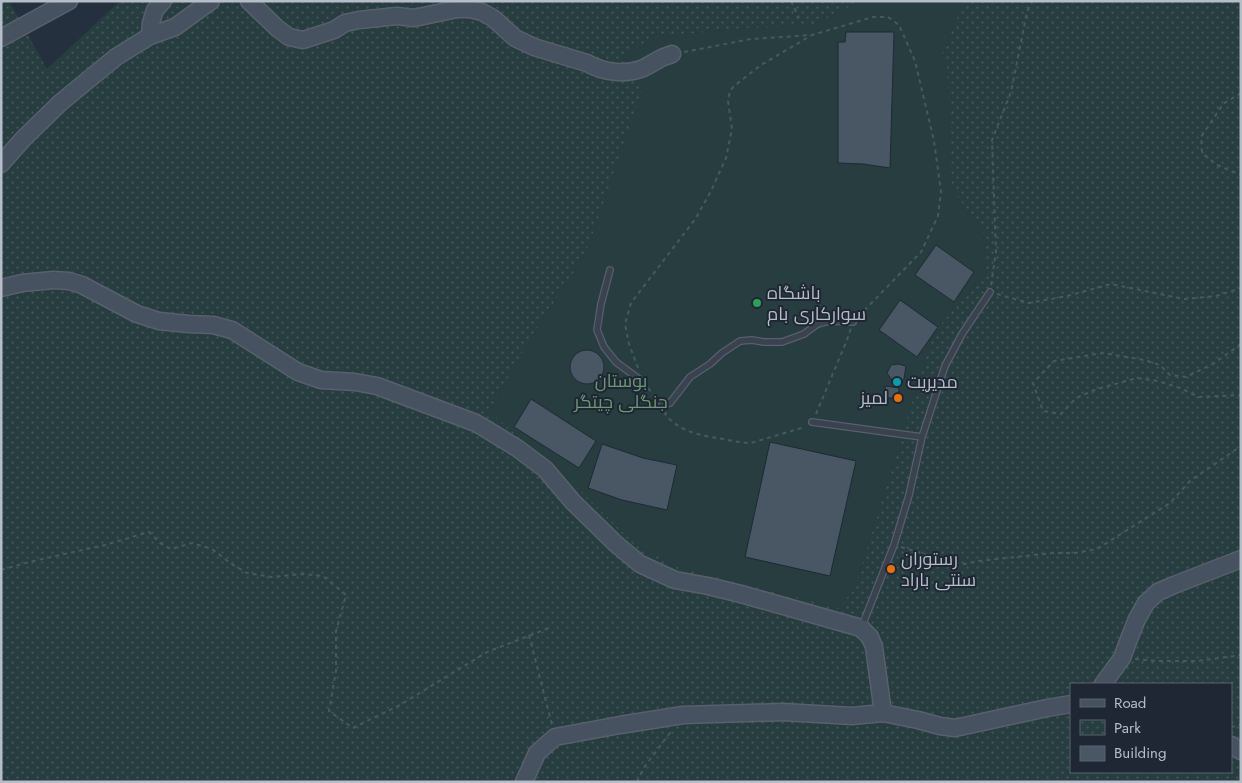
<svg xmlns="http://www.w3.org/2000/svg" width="1242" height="783" viewBox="0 0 1242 783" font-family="Jost,Cairo,sans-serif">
  <defs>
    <pattern id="park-dots" width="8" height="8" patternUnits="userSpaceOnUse" patternTransform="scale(1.25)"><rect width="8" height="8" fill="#273d3f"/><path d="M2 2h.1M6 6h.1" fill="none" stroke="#445759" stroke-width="1.8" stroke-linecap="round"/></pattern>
  </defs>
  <rect width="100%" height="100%" fill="#25303e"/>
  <path fill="url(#park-dots)" fill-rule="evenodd" d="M 1,1 L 9,1 L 47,69 L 120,1 L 1241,1 L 1241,782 L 1,782 ZM 1071,684 L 1231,684 L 1231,772 L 1071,772 Z"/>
  <path fill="#273d3f" d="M 861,1 L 964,1 L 942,55 L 947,68 L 952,190 L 983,229 L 986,273 L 934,332 L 855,588 L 839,608 L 677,567 L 635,544 L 583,493 L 489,411 L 532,336 L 586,253 L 643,89 L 624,54 L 657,37 L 745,28 L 811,26 Z"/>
  <path fill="#495664" stroke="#202935" d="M 846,32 L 894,32 L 890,168 L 863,164 L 838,163 L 838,42 L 845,42 Z
    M 936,245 L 974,272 L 954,302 L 915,275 Z
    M 900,300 L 938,327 L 917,357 L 879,330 Z
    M570 367a17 17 0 1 1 34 0a17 17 0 1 1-34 0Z
    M 898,364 L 906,366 L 904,379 L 896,386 L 887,373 L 891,365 Z
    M 885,386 L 899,388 L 898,398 L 886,398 Z
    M 531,399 L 596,441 L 579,468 L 514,427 Z
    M 770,442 L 856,461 L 830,576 L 745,557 Z
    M 602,444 L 643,458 L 677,465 L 667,510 L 622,500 L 588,488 Z"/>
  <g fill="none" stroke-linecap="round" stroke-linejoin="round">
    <defs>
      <path id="lane" d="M 610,270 L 601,304 L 597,330 L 604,347 L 616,362 L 643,382
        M 662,405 L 670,403 L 690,377 L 710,364 L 722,353 L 740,341 L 752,340 L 764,342 L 782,342 L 804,334 L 816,325 L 821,323 L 830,321 L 853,322
        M 812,422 L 922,437
        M 862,626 L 894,545 L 909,495 L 922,437 L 945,366 L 962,334 L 990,292"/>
      <path id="secondary" d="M 249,1 L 277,28 L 289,37 L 303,40 L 334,30 L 345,23 L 359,20 L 397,16 L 414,18 L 457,9 L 470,9 L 482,12 L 493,18 L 515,38 L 534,47 L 587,63 C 603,72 623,75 641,69 C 647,67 652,63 658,60 C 662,57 668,56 672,54
        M 150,36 L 151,23 L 155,10 L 163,1
        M 1,38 L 69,1
        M 1,164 L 23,139 L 60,103 L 116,57 L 150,36 L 175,27 L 211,1
        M 1,288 L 22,283 L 54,280 L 69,281 L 82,285 L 137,314 L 159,321 L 189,324 L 213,325 L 232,330 L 298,372 L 321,380 L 355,382 L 377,386 L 476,423 L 517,448 L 545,469 L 573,502 L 616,544 L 640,564 L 675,580 L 708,586 L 741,594 L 861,628 L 870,637 L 874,647 L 883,713
        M 1103,684 L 1122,658 L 1129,639 L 1137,619 L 1146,603 L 1158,592 L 1174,585 L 1236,561 L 1241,559
        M 1231,745 L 1241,751
        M 524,782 L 537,753 L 555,737 L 620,725 L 683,715 L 783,712 L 852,716 L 883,713 L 918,720 L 940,726 L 955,728 L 1047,708 L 1071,704"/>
    </defs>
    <use href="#lane" stroke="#57606c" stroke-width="8"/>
    <use href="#secondary" stroke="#57606c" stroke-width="19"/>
    <path stroke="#455a5c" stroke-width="2" stroke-dasharray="4 4" stroke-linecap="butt" d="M 791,1 L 799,18
      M 684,52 L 751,39 L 812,35 L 873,17 L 888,17 L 899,25 L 915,61 L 934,141 L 941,192 L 938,216 L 921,252 L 859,316
      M 1241,93 L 1223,104 L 1201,137 L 1202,153 L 1217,165 L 1241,175
      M 991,285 L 996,252 L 992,140 L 1011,92 L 1027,12 L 1032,1
      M 997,294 L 1029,303 L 1067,296 L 1111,284 L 1184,299 L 1216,296 L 1241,288
      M 1241,344 L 1213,364 L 1186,377 L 1170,375 L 1160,365 L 1144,360 L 1103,353 L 1054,361 L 1033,383 L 1043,411 L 1061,414 L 1076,398 L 1097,389 L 1137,378 L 1158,381 L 1180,388 L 1199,397 L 1241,395
      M 638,368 L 629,344 L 625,324 L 631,303 L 696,218 L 711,191 L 726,158 L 732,129 L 728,101 L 730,91 L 734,86 L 761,65 L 812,35
      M 648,388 L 657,400
      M 666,412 L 665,414 C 679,432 703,436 723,439 C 733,441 742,443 751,443 L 805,427
      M 816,414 L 847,340 L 851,328
      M 901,547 L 948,561 L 965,564 L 979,561 L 1053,553 L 1075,553 L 1097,549 L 1170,503 L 1190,481 L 1241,446
      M 1,570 L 29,562 L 105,545 L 149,532 L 160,543 L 171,549 L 192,543 L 212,549 L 230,563 L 247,573 L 272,577 L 302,574 L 323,576 L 346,595 L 336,631 L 336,671 L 329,711 L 353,728 L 400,705 L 487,652 L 549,628
      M 529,635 L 552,725
      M 1135,659 L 1158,661 L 1198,661 L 1241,655
      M 1231,727 L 1241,725
      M 637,782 L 643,769 L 672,730"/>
    <use href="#lane" stroke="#39424e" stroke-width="5.5"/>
    <use href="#secondary" stroke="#475261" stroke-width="16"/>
  </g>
  <circle fill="#2e9e5b" stroke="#1e2733" stroke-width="2" cx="757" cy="303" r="5"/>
  <circle fill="#0f9aa8" stroke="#1e2733" stroke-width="2" cx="897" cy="382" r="5"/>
  <g fill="#e8710a" stroke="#1e2733" stroke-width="2">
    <circle cx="898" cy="398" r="5"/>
    <circle cx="891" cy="569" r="5"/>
  </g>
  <g text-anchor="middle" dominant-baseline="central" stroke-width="4" stroke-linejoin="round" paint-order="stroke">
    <g font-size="18" fill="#b5bdc9" stroke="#1e2733" text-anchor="start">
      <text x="767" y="293">باشگاه<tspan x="767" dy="21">سوارکاری بام</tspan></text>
      <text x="907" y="382">مدیریت</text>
      <text x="888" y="398" text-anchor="end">لمیز</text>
      <text x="901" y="559">رستوران<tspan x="901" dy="21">سنتی باراد</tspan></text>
    </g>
    <g font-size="18" fill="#6c9975" stroke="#1e2733">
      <text x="621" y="381">بوستان<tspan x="621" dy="21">جنگلی چیتگر</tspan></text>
    </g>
  </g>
  <rect width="1242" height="783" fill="none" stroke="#b5bdc9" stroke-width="5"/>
  <rect x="1070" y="683" width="162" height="90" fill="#1e2733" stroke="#5a636f"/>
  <rect x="1080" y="699" width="25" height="8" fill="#475261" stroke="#5a636f"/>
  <text x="1114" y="708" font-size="15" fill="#b5bdc9">Road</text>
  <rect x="1080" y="720" width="25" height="15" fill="url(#park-dots)" stroke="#5a636f"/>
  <text x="1114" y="733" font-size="15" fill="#b5bdc9">Park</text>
  <rect x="1080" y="746" width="25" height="15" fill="#495664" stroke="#5a636f"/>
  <text x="1114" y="758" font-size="15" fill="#b5bdc9">Building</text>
</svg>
